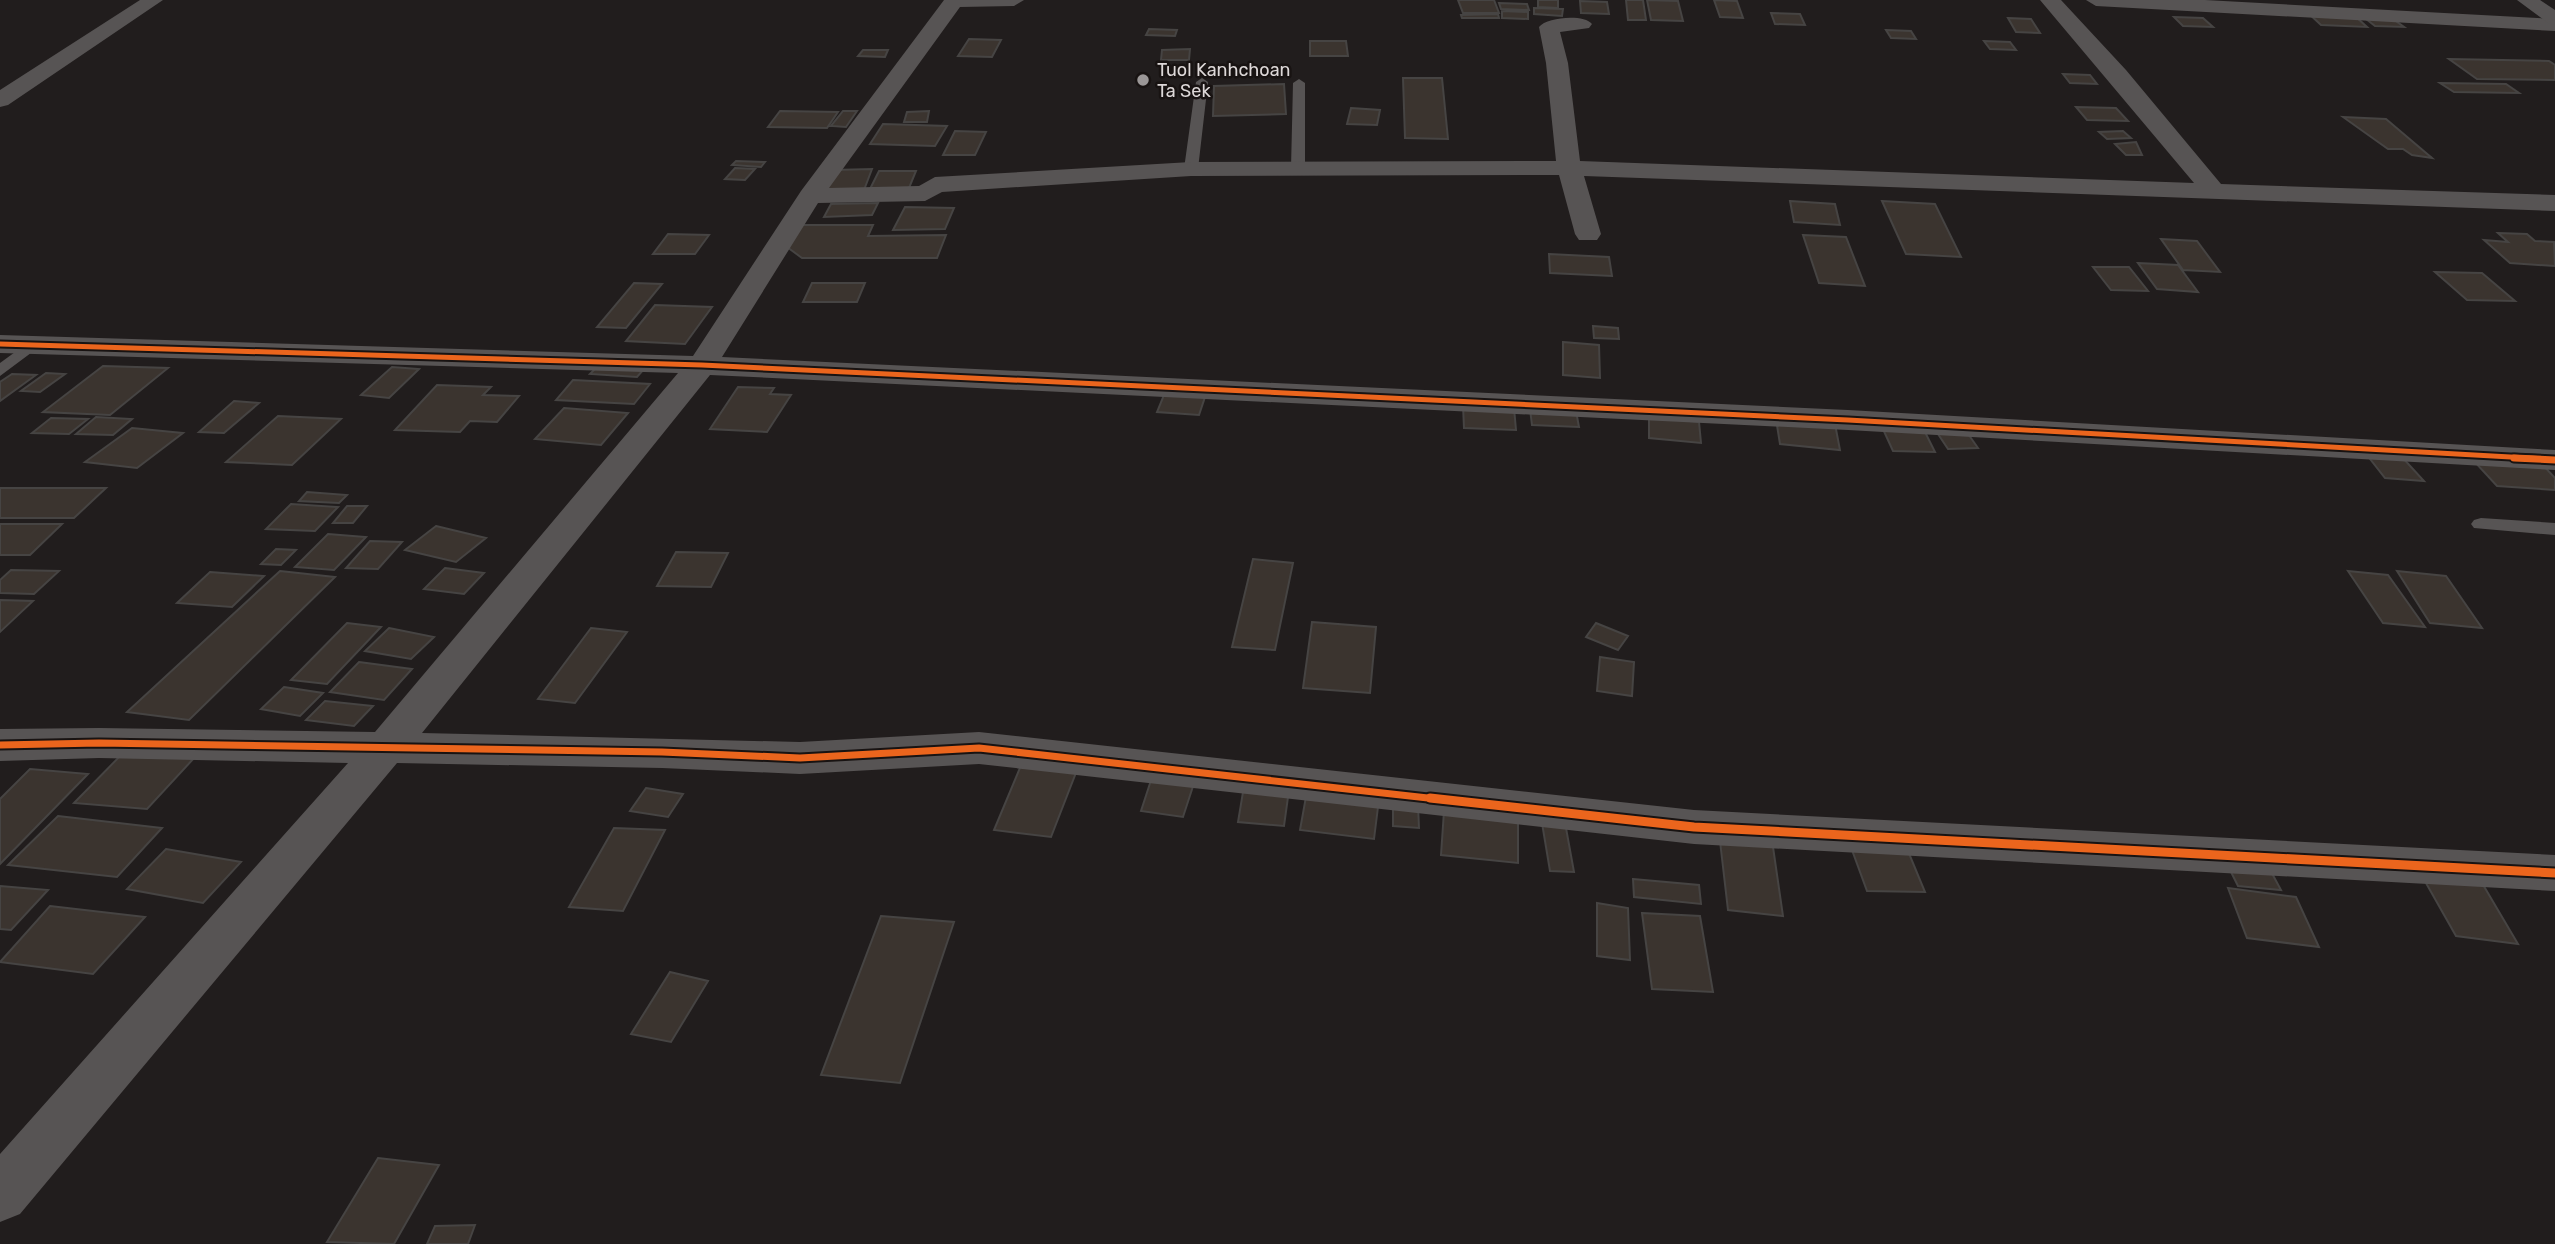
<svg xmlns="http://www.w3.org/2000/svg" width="2555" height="1244" viewBox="0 0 2555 1244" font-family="Rubik,sans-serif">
  <rect width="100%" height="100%" fill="#211d1d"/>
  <path fill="#3b342f" stroke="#464443" stroke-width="2" d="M 1458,0 L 1494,0 L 1499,13 L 1463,13 Z
    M 1538,0 L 1558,0 L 1558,8 L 1538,7 Z
    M 1626,0 L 1643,0 L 1646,20 L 1628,20 Z
    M 1647,0 L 1678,1 L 1683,21 L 1651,20 Z
    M 1714,0 L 1737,1 L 1743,18 L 1720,17 Z
    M 1580,1 L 1607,2 L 1609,14 L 1581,13 Z
    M 1499,3 L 1527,4 L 1529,10 L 1501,9 Z
    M 1534,8 L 1563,9 L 1562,16 L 1534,14 Z
    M 1502,11 L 1528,12 L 1528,19 L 1502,18 Z
    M 2306,11 L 2355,16 L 2367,27 L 2321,25 Z
    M 1771,13 L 1800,14 L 1805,25 L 1775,24 Z
    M 1498,14 L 1499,18 L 1462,18 L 1461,15 Z
    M 2174,17 L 2203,18 L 2213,27 L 2183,26 Z
    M 2008,18 L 2031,19 L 2040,33 L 2016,32 Z
    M 2365,18 L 2393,19 L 2404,27 L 2375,26 Z
    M 1149,29 L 1177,30 L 1175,36 L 1146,35 Z
    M 1886,30 L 1911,31 L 1916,39 L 1891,38 Z
    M 969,39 L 1001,40 L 992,57 L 958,56 Z
    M 1310,41 L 1346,41 L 1348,56 L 1310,56 Z
    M 1984,41 L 2010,42 L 2016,50 L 1990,49 Z
    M 1190,49 L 1189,60 L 1161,60 L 1162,50 Z
    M 863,50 L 888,50 L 885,57 L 858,56 Z
    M 2449,59 L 2549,61 L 2555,65 L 2555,80 L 2477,79 Z
    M 2063,74 L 2090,75 L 2097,84 L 2070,83 Z
    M 1403,78 L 1442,78 L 1448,139 L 1405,138 Z
    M 2440,83 L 2506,84 L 2519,93 L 2454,92 Z
    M 1284,84 L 1286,114 L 1213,116 L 1214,86 Z
    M 2076,107 L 2116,108 L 2128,121 L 2087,120 Z
    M 1351,108 L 1380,110 L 1377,125 L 1347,124 Z
    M 780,111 L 838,112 L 827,128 L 768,127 Z
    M 843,111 L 857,111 L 846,127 L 831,126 Z
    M 929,111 L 927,122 L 904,122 L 907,112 Z
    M 2343,117 L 2386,119 L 2432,158 L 2412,155 L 2403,149 L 2388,149 Z
    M 883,124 L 947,126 L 935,146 L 870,144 Z
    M 955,131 L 986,132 L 975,155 L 943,155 Z
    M 2123,131 L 2131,138 L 2107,139 L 2099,132 Z
    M 2136,142 L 2142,155 L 2126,155 L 2115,144 Z
    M 736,161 L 765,162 L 761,167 L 732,165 Z
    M 735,168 L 755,169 L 745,180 L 725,179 Z
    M 872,169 L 864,190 L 822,191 L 833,170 Z
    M 879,171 L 916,171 L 909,188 L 870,189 Z
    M 1790,201 L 1835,204 L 1840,225 L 1794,222 Z
    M 1882,201 L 1935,204 L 1961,257 L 1906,254 Z
    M 878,203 L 872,215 L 824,217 L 831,204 Z
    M 905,207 L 954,208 L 945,229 L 893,230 Z
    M 799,225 L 873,225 L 868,236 L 946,235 L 937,258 L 802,258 L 787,247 Z
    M 2498,233 L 2527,234 L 2535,241 L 2554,242 L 2555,266 L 2510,263 L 2484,240 L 2508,242 Z
    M 668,234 L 709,235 L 695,254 L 653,254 Z
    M 1803,235 L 1846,237 L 1865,286 L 1819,283 Z
    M 2161,239 L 2197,241 L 2220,272 L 2183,270 Z
    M 1549,254 L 1609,257 L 1612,276 L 1550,273 Z
    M 2138,263 L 2178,265 L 2198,292 L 2157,289 Z
    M 2093,267 L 2129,267 L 2148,291 L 2111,290 Z
    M 2435,272 L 2482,273 L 2515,301 L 2467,300 Z
    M 634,283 L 662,284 L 626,328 L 597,327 Z
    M 812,283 L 865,283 L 857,302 L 803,302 Z
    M 655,305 L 712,307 L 685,344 L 626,341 Z
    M 1593,326 L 1618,328 L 1619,339 L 1594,338 Z
    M 1563,342 L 1599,345 L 1600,378 L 1563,375 Z
    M 103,366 L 168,368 L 110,415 L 43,412 Z
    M 598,366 L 644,369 L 637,377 L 590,374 Z
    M 392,367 L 419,369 L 389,398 L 361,395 Z
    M 46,373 L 65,374 L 40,392 L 21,391 Z
    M 12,374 L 36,375 L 0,401 L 0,382 Z
    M 573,380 L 650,384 L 634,404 L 556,400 Z
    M 437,385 L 491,387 L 483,395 L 519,396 L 497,422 L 470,421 L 460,432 L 395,430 Z
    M 738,387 L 774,388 L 770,394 L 791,395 L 767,432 L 710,429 Z
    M 1166,390 L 1206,394 L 1199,415 L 1157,412 Z
    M 234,401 L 259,403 L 224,433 L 199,432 Z
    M 1463,405 L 1514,408 L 1516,430 L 1464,428 Z
    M 564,408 L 628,413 L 601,445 L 535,439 Z
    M 1530,409 L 1576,411 L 1579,427 L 1532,425 Z
    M 278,416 L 341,419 L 292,465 L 226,462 Z
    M 96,417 L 132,419 L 113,435 L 76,434 Z
    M 1649,417 L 1699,422 L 1701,443 L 1649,438 Z
    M 51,418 L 88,419 L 69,434 L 32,433 Z
    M 1776,419 L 1835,424 L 1840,450 L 1780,444 Z
    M 1882,427 L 1923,428 L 1935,452 L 1893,451 Z
    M 132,428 L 183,433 L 137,468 L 85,462 Z
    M 1936,431 L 1966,431 L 1978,448 L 1948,449 Z
    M 2367,455 L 2401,456 L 2424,481 L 2385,478 Z
    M 2472,459 L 2541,463 L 2555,478 L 2555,490 L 2497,486 Z
    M 0,488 L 106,488 L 74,518 L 0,518 Z
    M 307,492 L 347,495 L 339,503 L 299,501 Z
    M 291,504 L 338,507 L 315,531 L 266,529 Z
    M 347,506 L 367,506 L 353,523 L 333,523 Z
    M 0,524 L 62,524 L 30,555 L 0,555 Z
    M 436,526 L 486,538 L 456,562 L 405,550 Z
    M 328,534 L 366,537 L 334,570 L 295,567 Z
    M 370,541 L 402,542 L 378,569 L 346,568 Z
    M 276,549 L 296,550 L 281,565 L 261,564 Z
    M 676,552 L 728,553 L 711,587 L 657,586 Z
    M 1253,559 L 1293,563 L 1275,650 L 1232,647 Z
    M 445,568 L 484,573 L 464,594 L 424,589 Z
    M 11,570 L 59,571 L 34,594 L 0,593 L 0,580 Z
    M 280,571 L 335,577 L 189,720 L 127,712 Z
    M 2348,571 L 2388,575 L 2425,627 L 2383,623 Z
    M 2397,571 L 2446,576 L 2482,628 L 2430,623 Z
    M 210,572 L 264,576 L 232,607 L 177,603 Z
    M 0,600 L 33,601 L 0,632 Z
    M 1312,622 L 1376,627 L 1370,693 L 1303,688 Z
    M 347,623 L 381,627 L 327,684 L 291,680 Z
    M 1596,623 L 1628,636 L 1618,650 L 1586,637 Z
    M 389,628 L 434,637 L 411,659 L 365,651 Z
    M 591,628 L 627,632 L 575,703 L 538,699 Z
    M 1600,657 L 1634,662 L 1632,696 L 1597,691 Z
    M 359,662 L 412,669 L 384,700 L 330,692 Z
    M 284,687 L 323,693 L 300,716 L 261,709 Z
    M 325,701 L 373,706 L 354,726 L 306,720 Z
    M 126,750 L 195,757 L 147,809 L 74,803 Z
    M 1022,763 L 1077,770 L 1051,837 L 994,830 Z
    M 30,769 L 88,774 L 0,864 L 0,799 Z
    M 1154,771 L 1196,777 L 1183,817 L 1141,811 Z
    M 1244,786 L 1289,790 L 1284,826 L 1238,822 Z
    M 646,788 L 683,794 L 668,817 L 630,811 Z
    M 1307,791 L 1379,799 L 1374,839 L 1300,830 Z
    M 1393,804 L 1418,805 L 1419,828 L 1393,826 Z
    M 1444,811 L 1518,818 L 1518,863 L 1441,855 Z
    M 58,816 L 162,828 L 117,877 L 8,865 Z
    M 1541,817 L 1564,817 L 1574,872 L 1550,871 Z
    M 614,828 L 665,830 L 623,911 L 569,907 Z
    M 1720,841 L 1773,847 L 1783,916 L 1728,910 Z
    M 166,849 L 241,862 L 203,903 L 127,889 Z
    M 1852,850 L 1908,851 L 1925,892 L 1867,891 Z
    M 2226,862 L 2268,866 L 2281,890 L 2238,886 Z
    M 2422,876 L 2482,883 L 2518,944 L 2456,936 Z
    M 1633,879 L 1699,885 L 1701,904 L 1634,897 Z
    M 0,886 L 48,890 L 11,930 L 0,929 Z
    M 2228,888 L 2296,897 L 2319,947 L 2247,938 Z
    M 1597,903 L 1628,908 L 1630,960 L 1597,956 Z
    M 50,906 L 145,917 L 93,974 L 0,962 Z
    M 1642,913 L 1700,916 L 1713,992 L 1652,989 Z
    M 881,916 L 954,922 L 900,1083 L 821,1075 Z
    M 670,972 L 708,981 L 671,1042 L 631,1034 Z
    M 378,1158 L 439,1165 L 394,1244 L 327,1242 Z
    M 475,1225 L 468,1244 L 427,1244 L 435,1226 Z"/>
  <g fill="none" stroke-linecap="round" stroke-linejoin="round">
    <path fill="#575454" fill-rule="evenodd" d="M 1202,78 L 1208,82 L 1198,169 L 1191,173 L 1184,169 L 1196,82 Z
      M 1299,79 L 1305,83 L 1305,168 L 1298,172 L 1291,168 L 1293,83 Z
      M 33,339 L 41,344 L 39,347 L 0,376 L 0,363 Z
      M 2481,518 L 2555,523 L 2555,535 L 2474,528 L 2471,524 L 2474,520 Z"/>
    <path fill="#575454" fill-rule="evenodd" d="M 944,0 L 1024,0 L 1014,6 L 960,7 L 829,188 L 919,186 L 935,177 L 1191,162 L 1556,161 L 1546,63 L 1539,27 C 1547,17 1584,14 1592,24 L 1589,28 L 1560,32 L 1568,63 L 1580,161 L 2194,183 L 2040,0 L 2061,0 L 2126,70 L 2221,184 L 2555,195 L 2555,211 L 1584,176 L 1601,234 L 1597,240 L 1579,240 L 1575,234 L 1559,175 L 1191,176 L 942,192 L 925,201 L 818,203 L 722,357 L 1848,410 L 2555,450 L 2555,470 L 1848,430 L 710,375 L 422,733 L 800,742 L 979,732 L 1694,810 L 2555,855 L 2555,891 L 1694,844 L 979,764 L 800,774 L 662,768 L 397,763 L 20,1214 L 0,1222 L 0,1154 L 348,763 L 99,758 L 0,761 L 0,729 L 99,728 L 375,732 L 678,373 L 0,353 L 0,335 L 693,356 L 801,191 Z
      M 2086,0 L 2205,0 L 2555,19 L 2555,31 L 2096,6 Z"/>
    <path fill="#575454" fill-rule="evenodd" d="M 140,0 L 163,0 L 8,105 L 0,107 L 0,90 Z
      M 2517,0 L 2540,0 L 2555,10 L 2555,25 L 2548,23 Z"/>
    <defs>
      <path id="cycleway-far2" d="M 0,344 L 702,365 L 1848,420 L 2545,459"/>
      <path id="cycleway-far1" d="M 2514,458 L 2555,460
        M 0,745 L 99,743 L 662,752 L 800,758 L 979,748 L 1446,800"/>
      <path id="cycleway" d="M 1430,798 L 1694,827 L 2555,873"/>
    </defs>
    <use href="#cycleway-far2" stroke="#181312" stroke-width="9"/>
    <use href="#cycleway-far1" stroke="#181312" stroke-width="11"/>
    <use href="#cycleway" stroke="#181312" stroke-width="13"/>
    <use href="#cycleway-far2" stroke="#eb651d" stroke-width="5"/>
    <use href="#cycleway-far1" stroke="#eb651d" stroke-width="7"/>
    <use href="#cycleway" stroke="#eb651d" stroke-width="9"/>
  </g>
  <circle fill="#9b9797" stroke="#181312" stroke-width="2.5" cx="1143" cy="80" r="7"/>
  <g text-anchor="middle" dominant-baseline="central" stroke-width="5" stroke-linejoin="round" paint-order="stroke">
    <g font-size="18" fill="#ddd8d8" stroke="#181312" text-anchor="start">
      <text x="1157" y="70">Tuol Kanhchoan<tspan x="1157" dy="21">Ta Sek</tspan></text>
    </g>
  </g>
</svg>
